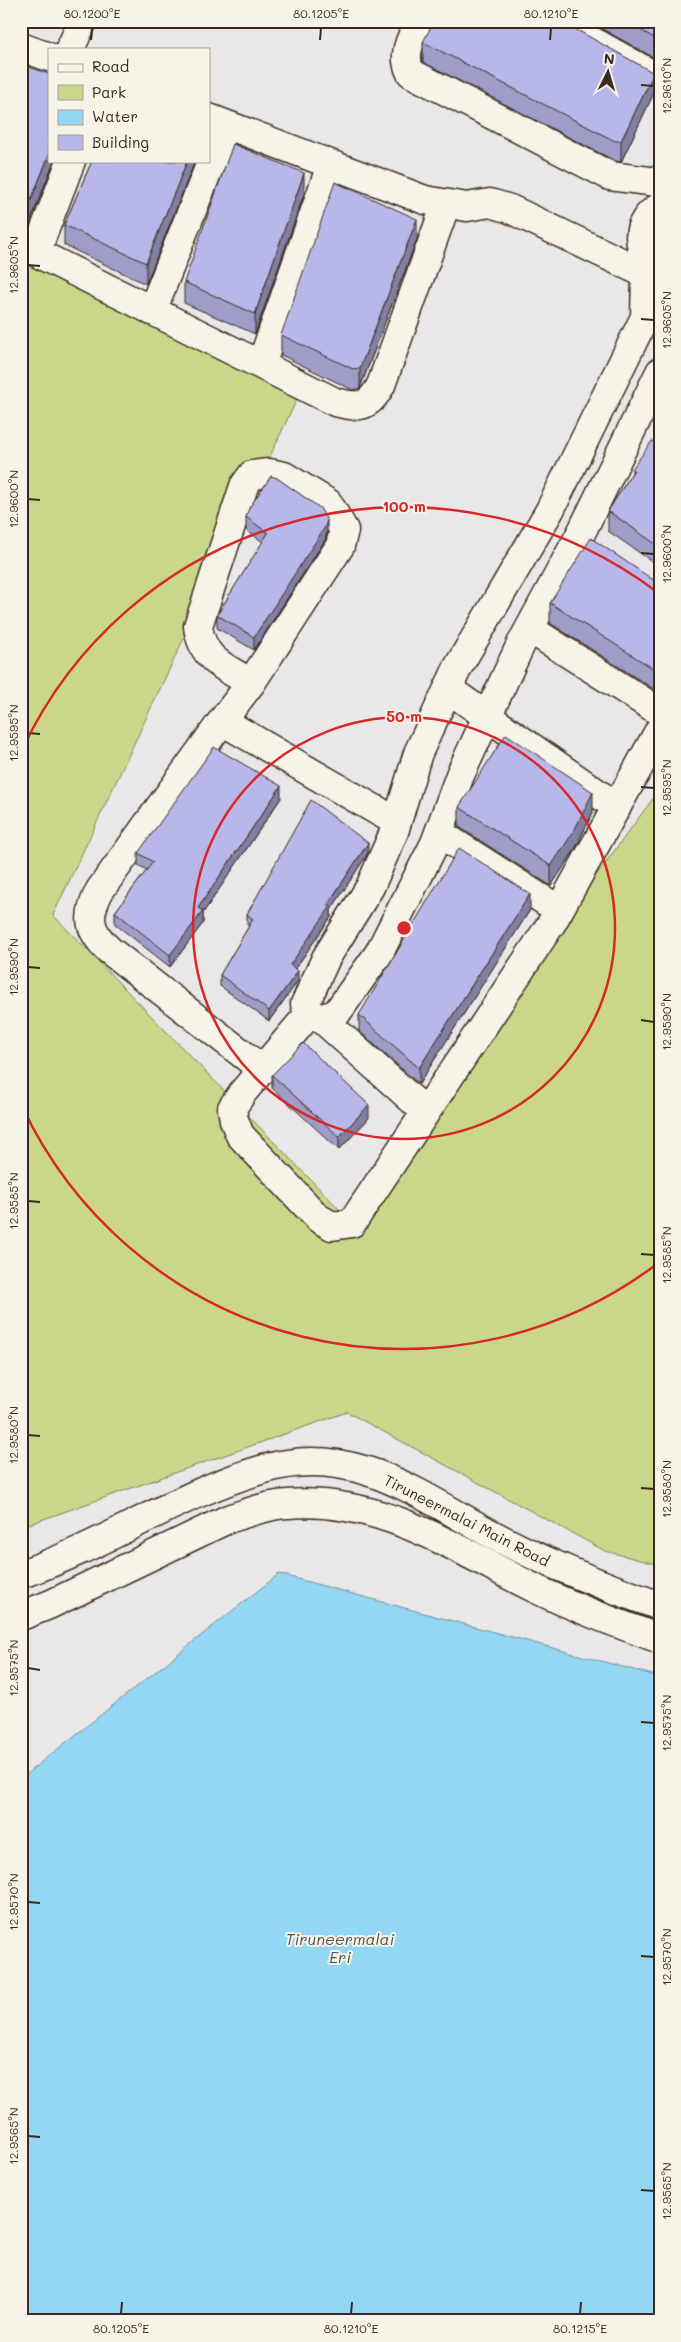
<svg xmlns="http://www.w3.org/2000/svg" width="681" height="2342" viewBox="0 0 681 2342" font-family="Mali,sans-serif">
  <rect width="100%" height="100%" fill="#eae7e8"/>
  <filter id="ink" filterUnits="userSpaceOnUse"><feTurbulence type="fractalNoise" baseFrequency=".02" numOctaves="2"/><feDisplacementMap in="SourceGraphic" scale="10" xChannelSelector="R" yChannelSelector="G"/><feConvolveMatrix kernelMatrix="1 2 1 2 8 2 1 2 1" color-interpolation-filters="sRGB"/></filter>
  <g filter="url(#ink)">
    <path fill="#cad78a" stroke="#828054" d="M 21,261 L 298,397 L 53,915 L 345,1215 L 660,789 L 660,1565 L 605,1551 L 347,1412 L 21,1527 Z"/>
    <path fill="#94d7f5" stroke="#70929f" d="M 279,1574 L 660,1677 L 660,2321 L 21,2321 L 21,1778 Z"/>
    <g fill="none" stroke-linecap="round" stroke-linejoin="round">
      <defs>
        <path id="minor" d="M 419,21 C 411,39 401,55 411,73 L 610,176 L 657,182
          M 556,21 L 660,79
          M 21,47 L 49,57
          M 70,49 L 83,21
          M 209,118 L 425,200 L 467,207 L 490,203 L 510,209 L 646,274
          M 660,207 C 635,220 632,252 660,264
          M 21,245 L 335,402 C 359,408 369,408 381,385 L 446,204
          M 36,252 L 71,161
          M 649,258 L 646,274 L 645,317 L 550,510 L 458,667 L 418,753 L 394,832 L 370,887 L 326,958 L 305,1004 L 309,1014 L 321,1018 L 336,1014 L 379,953 L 435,843 L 460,775 L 521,644 L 581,533 L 660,372
          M 152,311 L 226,125
          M 261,365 L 331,165
          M 530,629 L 660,712
          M 251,683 C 225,667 202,660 198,626 L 244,486 L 252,475 L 269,473 L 284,476 L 328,503 L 344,530 L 340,546 L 251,683 L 222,721 L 397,822
          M 448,689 L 617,807
          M 222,721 L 100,890 C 86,916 88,930 109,950 L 263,1070
          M 439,833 L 559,910
          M 309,1014 L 243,1092 L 232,1108 L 234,1120 L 240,1135 L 318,1218 L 332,1226 L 352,1223 L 553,921 L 660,729
          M 321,1018 L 426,1112"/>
        <path id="major" d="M 21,1574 C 105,1546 179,1493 264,1469 C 357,1441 426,1501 503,1540 C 553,1566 606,1587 660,1606
          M 21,1616 L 51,1604 L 228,1519 C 247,1513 267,1505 287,1504 C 377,1496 453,1547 530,1586 C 572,1607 616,1623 660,1639"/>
      </defs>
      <use href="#minor" stroke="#3b2a1e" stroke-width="31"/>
      <use href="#major" stroke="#3b2a1e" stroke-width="31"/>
      <use href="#minor" stroke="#f7f3e8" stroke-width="28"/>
      <use href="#major" stroke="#f7f3e8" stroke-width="28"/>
    </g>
    <path fill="#9e9dc8" stroke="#3b2a1e" d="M 588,21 L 660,21 L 660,61 Z
      M 423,42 L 654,93 L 621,162 L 615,161 L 423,62 Z
      M 21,64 L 49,161 L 54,161 L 29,225 L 21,222 Z
      M 92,161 L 195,161 L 146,284 L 64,245 L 64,225 Z
      M 304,194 L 255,334 L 184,303 L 184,282 Z
      M 417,239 L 360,388 L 353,390 L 281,355 L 281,335 Z
      M 660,443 L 660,567 L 608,531 L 608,511 L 632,473 L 632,469 Z
      M 246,517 L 327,532 L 325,540 L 254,650 L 217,628 L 217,615 L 263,542 L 246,530 Z
      M 652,579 L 658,581 L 657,691 L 550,623 L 550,603 Z
      M 281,798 L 203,913 L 203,923 L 170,967 L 115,924 L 115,912 L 147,870 L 138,865 L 138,853 Z
      M 459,807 L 593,812 L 574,851 L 551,886 L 459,827 Z
      M 368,853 L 331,910 L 331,917 L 295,969 L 298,981 L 269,1021 L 220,986 L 220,975 L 249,926 L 247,925 L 247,914 Z
      M 530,910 L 419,1084 L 359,1031 L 359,1015 Z
      M 272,1075 L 369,1118 L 339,1150 L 272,1088 Z"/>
    <path fill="#8180a3" stroke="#3b2a1e" d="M 654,73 L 654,93 L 621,162 L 621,141 Z
      M 49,155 L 49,161 L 54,161 L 29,225 L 29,205 Z
      M 187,161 L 195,161 L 146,284 L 146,263 Z
      M 304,173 L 304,194 L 255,334 L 255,314 Z
      M 417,219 L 417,239 L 360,388 L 360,368 Z
      M 327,520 L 327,532 L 325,540 L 254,650 L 254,637 Z
      M 660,667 L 660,687 L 657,691 L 657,671 Z
      M 281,786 L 281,798 L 203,913 L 203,923 L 170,967 L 170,955 L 198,908 Z
      M 593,792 L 593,812 L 574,851 L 551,886 L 551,866 Z
      M 368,843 L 368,853 L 331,910 L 331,917 L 290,976 L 290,965 L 328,904 Z
      M 530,894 L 530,910 L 419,1084 L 419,1068 Z
      M 298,971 L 298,981 L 269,1021 L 269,1011 Z
      M 369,1105 L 369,1118 L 339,1150 L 339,1137 Z"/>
    <path fill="#b8b7e9" stroke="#3b2a1e" d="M 434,21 L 561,21 L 654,73 L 621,141 L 615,141 L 423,42 Z
      M 624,21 L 660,21 L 660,41 Z
      M 21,64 L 49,74 L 49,155 L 29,205 L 21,201 Z
      M 233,144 L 304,173 L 255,314 L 184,282 Z
      M 92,161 L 187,161 L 146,263 L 64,225 Z
      M 335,182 L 417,219 L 360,368 L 353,369 L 281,335 Z
      M 652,441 L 660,443 L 660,547 L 608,511 L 634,470 L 632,469 Z
      M 271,476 L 277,478 L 320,508 L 327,520 L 325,527 L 254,637 L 217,615 L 268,533 L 246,517 L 249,508 Z
      M 591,538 L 652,579 L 660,581 L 660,667 L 657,671 L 550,603 Z
      M 506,734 L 593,792 L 574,831 L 551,866 L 459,807 Z
      M 214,747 L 281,786 L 198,908 L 203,911 L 170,955 L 115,912 L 153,862 L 138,853 Z
      M 311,800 L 368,843 L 328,904 L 331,906 L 290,965 L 298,971 L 269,1011 L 220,975 L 253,919 L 247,914 Z
      M 459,848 L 530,894 L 419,1068 L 359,1015 Z
      M 303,1043 L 369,1105 L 339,1137 L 272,1075 Z"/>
  </g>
  <path fill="none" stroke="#3b2a1e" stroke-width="2" d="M 91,40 L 92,28M 320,40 L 321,28M 550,40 L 551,28M 641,85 L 654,86M 28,265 L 40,266M 641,319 L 654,320M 28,499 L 40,500M 641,553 L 654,554M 28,733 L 40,734M 641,787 L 654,788M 28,967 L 40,968M 641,1020 L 654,1022M 28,1201 L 40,1202M 641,1254 L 654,1255M 28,1435 L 40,1436M 641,1488 L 654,1489M 28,1668 L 40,1670M 641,1722 L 654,1723M 28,1902 L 40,1903M 641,1956 L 654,1957M 28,2136 L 40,2137M 641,2190 L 654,2191M 121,2314 L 122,2302M 351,2314 L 352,2302M 580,2314 L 581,2302"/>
  <g fill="none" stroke="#d62828" stroke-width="2.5">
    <circle cx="404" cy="928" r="211"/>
    <path d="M657 1264A421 421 0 0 1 22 1106M22 750A421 421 0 0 1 657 592"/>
  </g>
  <g text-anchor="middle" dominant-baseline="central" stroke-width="4" stroke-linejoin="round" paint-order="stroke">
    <g font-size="15" fill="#3b2a1e" stroke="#f7f3e8">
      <text transform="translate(467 1520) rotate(27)">Tiruneermalai Main Road</text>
    </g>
    <g font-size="16" font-style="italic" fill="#515554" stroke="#f7f3e8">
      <text x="340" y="1938">Tiruneermalai<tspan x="340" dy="18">Eri</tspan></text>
    </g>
  </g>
  <circle cx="404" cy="928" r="8" fill="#d62828" stroke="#f7f3e8" stroke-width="2.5"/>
  <g font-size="15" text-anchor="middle" font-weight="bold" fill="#d62828" stroke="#f7f3e8" stroke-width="4" stroke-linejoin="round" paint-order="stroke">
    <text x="404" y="512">100 m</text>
    <text x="404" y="722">50 m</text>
  </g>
  <rect width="681" height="2342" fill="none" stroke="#f7f3e8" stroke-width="55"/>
  <rect x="48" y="48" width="162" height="115" fill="#f7f3e8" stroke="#aca397"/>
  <rect x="58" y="64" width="25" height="8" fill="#f7f3e8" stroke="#aca397"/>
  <text x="92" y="72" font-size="15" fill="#3b2a1e">Road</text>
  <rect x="58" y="85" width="25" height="15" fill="#cad78a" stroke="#aca397"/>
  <text x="92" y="98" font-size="15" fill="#3b2a1e">Park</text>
  <rect x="58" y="110" width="25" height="15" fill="#94d7f5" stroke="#aca397"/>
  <text x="92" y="122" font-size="15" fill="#3b2a1e">Water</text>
  <rect x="58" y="135" width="25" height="15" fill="#b8b7e9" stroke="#aca397"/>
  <text x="92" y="148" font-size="15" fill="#3b2a1e">Building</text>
  <g transform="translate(608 72) rotate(5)" stroke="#f7f3e8" stroke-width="4" paint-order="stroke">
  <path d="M0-4L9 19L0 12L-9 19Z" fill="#3b2a1e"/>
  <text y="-8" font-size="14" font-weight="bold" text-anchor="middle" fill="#3b2a1e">N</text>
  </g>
  <rect x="28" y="28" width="626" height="2286" fill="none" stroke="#3b2a1e" stroke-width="2"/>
  <g font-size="12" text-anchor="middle" fill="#3b2a1e">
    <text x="92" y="18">80.1200°E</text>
    <text x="321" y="18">80.1205°E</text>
    <text x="551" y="18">80.1210°E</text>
    <text transform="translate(667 86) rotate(-90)" y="4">12.9610°N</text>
    <text transform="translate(14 265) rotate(-90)" y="4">12.9605°N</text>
    <text transform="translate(667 320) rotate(-90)" y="4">12.9605°N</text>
    <text transform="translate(14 499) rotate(-90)" y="4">12.9600°N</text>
    <text transform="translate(667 554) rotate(-90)" y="4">12.9600°N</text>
    <text transform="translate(14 733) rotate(-90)" y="4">12.9595°N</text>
    <text transform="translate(667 788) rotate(-90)" y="4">12.9595°N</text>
    <text transform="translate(14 967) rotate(-90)" y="4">12.9590°N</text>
    <text transform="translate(667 1022) rotate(-90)" y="4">12.9590°N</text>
    <text transform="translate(14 1201) rotate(-90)" y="4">12.9585°N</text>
    <text transform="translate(667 1255) rotate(-90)" y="4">12.9585°N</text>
    <text transform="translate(14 1435) rotate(-90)" y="4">12.9580°N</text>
    <text transform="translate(667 1489) rotate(-90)" y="4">12.9580°N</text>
    <text transform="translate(14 1668) rotate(-90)" y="4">12.9575°N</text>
    <text transform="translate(667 1723) rotate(-90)" y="4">12.9575°N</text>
    <text transform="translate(14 1902) rotate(-90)" y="4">12.9570°N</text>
    <text transform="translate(667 1957) rotate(-90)" y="4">12.9570°N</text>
    <text transform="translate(14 2136) rotate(-90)" y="4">12.9565°N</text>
    <text transform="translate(667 2191) rotate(-90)" y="4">12.9565°N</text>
    <text x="121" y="2333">80.1205°E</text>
    <text x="351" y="2333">80.1210°E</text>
    <text x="580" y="2333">80.1215°E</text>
  </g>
</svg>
